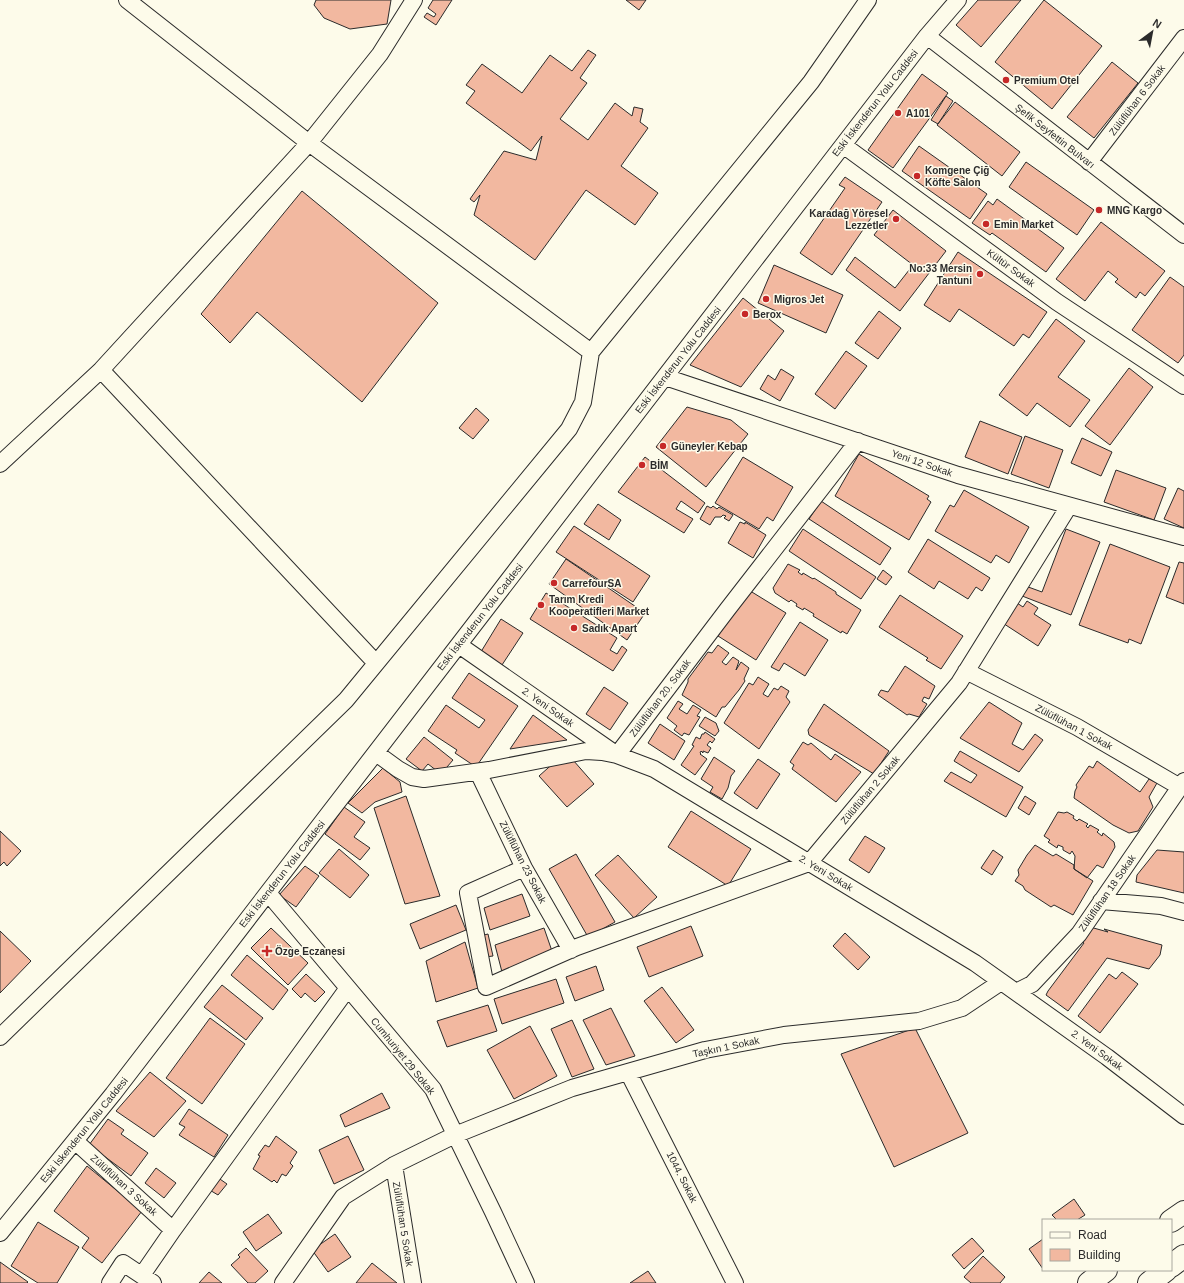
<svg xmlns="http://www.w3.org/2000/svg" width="1184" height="1283" viewBox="0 0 1184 1283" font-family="Helvetica,sans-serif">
  <rect width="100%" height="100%" fill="#fdfbea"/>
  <path fill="#f2b8a0" stroke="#2b2b2b" d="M 316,0 L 391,0 L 387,24 L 350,29 L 324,18 L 314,5 Z
    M 433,0 L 452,0 L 436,25 L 424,17 L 427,13 L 434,17 L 436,14 L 428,8 Z
    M 626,0 L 646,0 L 639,10 Z
    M 978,0 L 1021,0 L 981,47 L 956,25 Z
    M 1044,0 L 1102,46 L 1052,109 L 995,62 Z
    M 588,50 L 596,55 L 580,78 L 587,83 L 560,119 L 588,140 L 615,103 L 632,116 L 634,107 L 643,109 L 640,122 L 648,128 L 621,166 L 658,193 L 635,225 L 586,190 L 535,260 L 474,215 L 480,195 L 474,202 L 470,199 L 504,151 L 536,160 L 542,136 L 531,151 L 466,103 L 475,91 L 466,85 L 482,64 L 522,93 L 550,55 L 572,71 Z
    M 1112,62 L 1138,83 L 1094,138 L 1067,117 Z
    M 922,74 L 948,93 L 893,168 L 868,150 Z
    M 946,96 L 953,101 L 938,124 L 931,120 Z
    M 955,102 L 1020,152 L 1002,176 L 937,125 Z
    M 919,146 L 987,194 L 970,219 L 902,171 Z
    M 1026,162 L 1094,210 L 1077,235 L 1009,187 Z
    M 845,177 L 882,202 L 832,275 L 800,253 L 845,188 L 839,185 Z
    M 302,191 L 438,303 L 362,402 L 257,312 L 230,343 L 201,314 Z
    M 997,199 L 1064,248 L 1046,272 L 992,233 L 990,235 L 972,223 L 988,201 L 993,205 Z
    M 893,210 L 946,251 L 900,311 L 846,270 L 855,257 L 895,288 L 913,265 L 874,235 Z
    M 1101,222 L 1165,271 L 1145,296 L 1140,292 L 1136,298 L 1115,282 L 1118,279 L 1108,271 L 1085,301 L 1056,279 Z
    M 958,252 L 1047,312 L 1029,338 L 1023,334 L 1014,346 L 959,309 L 950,322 L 924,305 Z
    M 774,265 L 843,295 L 826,333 L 758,303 Z
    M 1170,277 L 1184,287 L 1184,355 L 1178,363 L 1132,330 Z
    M 743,298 L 784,331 L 741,387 L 690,365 Z
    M 879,311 L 901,328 L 878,359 L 855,343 Z
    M 1056,319 L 1085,341 L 1058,377 L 1090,400 L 1070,427 L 1037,403 L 1027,416 L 999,395 Z
    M 846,351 L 867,366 L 835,409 L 815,394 Z
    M 1129,368 L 1153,387 L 1110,445 L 1085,426 Z
    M 781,369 L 794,377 L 780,401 L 760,389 L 768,375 L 775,380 Z
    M 687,407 L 731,420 L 748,434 L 706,487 L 656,447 Z
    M 476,408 L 489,420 L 473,439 L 459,428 Z
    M 980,421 L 1022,437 L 1008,474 L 965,457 Z
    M 1025,436 L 1063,450 L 1049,488 L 1011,474 Z
    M 1082,438 L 1112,452 L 1101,476 L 1071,463 Z
    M 859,454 L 929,496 L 927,499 L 931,502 L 909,540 L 835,496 Z
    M 645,457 L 705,503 L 698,513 L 681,501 L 676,509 L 693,519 L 684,533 L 618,492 Z
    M 743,457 L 793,487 L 773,521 L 767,517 L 759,529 L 715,503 Z
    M 1116,470 L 1166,488 L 1154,520 L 1104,502 Z
    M 1178,488 L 1184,491 L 1184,528 L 1164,519 Z
    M 964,490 L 1029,527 L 1009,563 L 996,555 L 991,563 L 935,531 L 950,505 L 954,507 Z
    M 821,501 L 891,548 L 880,565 L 809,519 Z
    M 598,504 L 621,520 L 609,540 L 584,524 Z
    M 707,506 L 711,508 L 713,506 L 717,509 L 719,507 L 733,515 L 729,521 L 724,518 L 726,516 L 723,515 L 721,517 L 715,517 L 710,525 L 700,519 Z
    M 740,522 L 745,524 L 745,522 L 766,535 L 753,558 L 728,543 Z
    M 574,526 L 650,576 L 633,602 L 556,552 Z
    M 803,529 L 876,577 L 861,599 L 789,551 Z
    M 1066,529 L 1100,542 L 1071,615 L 1017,594 L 1020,584 L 1042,592 Z
    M 928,539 L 990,578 L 982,591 L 976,587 L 968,599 L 939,581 L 934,589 L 908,572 Z
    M 1110,544 L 1170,567 L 1141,644 L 1129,639 L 1128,643 L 1079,625 Z
    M 566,559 L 645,613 L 627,640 L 549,584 Z
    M 1179,562 L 1184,563 L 1184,604 L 1166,597 Z
    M 788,564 L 800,570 L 798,572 L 802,575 L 803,573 L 813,579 L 814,578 L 836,592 L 836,594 L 861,610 L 847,634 L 842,631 L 841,633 L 813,616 L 814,614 L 804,608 L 803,610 L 796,606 L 797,604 L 791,600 L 789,602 L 775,593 L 773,588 Z
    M 883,570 L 892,577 L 886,585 L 877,579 Z
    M 747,589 L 786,613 L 756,660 L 718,636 Z
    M 546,593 L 617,638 L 610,650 L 617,654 L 622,646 L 627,650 L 613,671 L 530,619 Z
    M 900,595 L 963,636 L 941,669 L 926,660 L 928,658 L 879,627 Z
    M 1008,597 L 1023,607 L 1027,601 L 1038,608 L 1034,614 L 1051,625 L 1038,646 L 995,618 Z
    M 501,619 L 523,633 L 500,668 L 479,655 Z
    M 800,622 L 828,640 L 805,676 L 784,663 L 779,671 L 771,667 Z
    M 718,645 L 729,653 L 722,662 L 726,665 L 733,657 L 739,661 L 736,670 L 741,662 L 749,668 L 744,679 L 745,681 L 739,690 L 725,707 L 722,707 L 716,717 L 682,695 L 688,682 L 688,679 L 708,652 L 712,653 Z
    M 905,666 L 935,686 L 929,699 L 924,697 L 922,701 L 927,704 L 919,717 L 909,714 L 907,715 L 878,695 L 881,690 L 888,692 Z
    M 469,673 L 518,706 L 476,767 L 455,753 L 457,750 L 428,731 L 446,705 L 479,728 L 485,720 L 452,698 Z
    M 758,677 L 769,684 L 763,694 L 768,697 L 774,688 L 778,690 L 781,686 L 789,691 L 786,697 L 790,702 L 759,749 L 724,723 L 749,683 L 753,685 Z
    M 604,687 L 628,703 L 610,730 L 586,714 Z
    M 678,701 L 683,704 L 679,709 L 687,714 L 693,705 L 701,710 L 697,716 L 700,717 L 689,735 L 684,733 L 682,736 L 674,730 L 677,726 L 667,718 Z
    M 989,702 L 1022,723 L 1012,744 L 1023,750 L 1035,734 L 1043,740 L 1019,772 L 960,738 Z
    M 824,704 L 889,751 L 874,774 L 809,735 L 808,730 Z
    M 533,715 L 567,740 L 510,749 Z
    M 705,717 L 716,723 L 719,731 L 715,736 L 699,726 Z
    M 660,724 L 685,741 L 674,760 L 648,743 Z
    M 705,732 L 715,739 L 712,743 L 710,741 L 707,745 L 711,748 L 708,753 L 703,751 L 703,753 L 701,751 L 700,753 L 701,754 L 700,754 L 707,759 L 695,775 L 681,765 L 694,746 L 692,745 L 696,737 L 700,739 L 702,734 L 704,734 Z
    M 424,737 L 453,760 L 441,774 L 428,764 L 422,771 L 406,759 Z
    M 803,742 L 808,745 L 811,743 L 831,760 L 835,754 L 861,772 L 836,802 L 792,769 L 794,765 L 790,762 Z
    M 960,751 L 1023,787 L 1006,817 L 944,781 L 951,772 L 971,783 L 977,775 L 954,761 Z
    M 566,752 L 594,784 L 567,807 L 539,776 Z
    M 714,757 L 735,771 L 731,776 L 728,788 L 722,799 L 710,792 L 713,787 L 701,779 Z
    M 758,759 L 780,774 L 757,809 L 734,793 Z
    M 1097,761 L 1140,792 L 1149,779 L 1157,783 L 1149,797 L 1153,807 L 1138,831 L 1129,833 L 1113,825 L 1074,798 L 1075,791 L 1077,787 L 1076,785 L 1089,766 L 1093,768 Z
    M 383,768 L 400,782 L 402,792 L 375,802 L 362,813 L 348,803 Z
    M 406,796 L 440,896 L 405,904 L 374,808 Z
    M 1025,796 L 1036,803 L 1029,815 L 1018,808 Z
    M 344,807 L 365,822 L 354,837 L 370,848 L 360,860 L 325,834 Z
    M 691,811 L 751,849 L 728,886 L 668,847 Z
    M 1058,812 L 1064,813 L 1067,812 L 1074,816 L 1073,818 L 1077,821 L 1079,819 L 1088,824 L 1086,826 L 1088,828 L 1090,825 L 1099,830 L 1097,832 L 1102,836 L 1103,833 L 1114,842 L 1115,847 L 1103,868 L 1097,865 L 1087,878 L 1074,869 L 1075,856 L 1072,851 L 1070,854 L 1063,850 L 1063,847 L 1058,845 L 1057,848 L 1048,842 L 1050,840 L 1044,836 Z
    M 0,831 L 21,851 L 7,866 L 4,862 L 0,866 Z
    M 865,836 L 885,848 L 869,873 L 849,860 Z
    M 1035,845 L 1053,856 L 1056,854 L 1074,865 L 1074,869 L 1093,881 L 1073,915 L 1054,905 L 1051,907 L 1025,890 L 1023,886 L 1015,881 L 1019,875 L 1018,870 L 1027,855 Z
    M 339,849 L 369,875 L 350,898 L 319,873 Z
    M 993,850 L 1003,857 L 992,875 L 981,868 Z
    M 1157,850 L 1184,852 L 1184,893 L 1136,882 L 1137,875 Z
    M 576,854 L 615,922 L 588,937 L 549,869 Z
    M 618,855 L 657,897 L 634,918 L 595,875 Z
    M 305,866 L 319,876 L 296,907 L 279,895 Z
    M 522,894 L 530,916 L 490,930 L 484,908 Z
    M 456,905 L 466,930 L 420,949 L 410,924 Z
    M 691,926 L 703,956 L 649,977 L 637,947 Z
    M 1090,927 L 1108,932 L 1104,929 L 1162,945 L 1160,955 L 1149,969 L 1107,958 L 1068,1011 L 1046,995 L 1048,991 L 1084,943 L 1080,940 Z
    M 271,928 L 308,963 L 288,985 L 251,948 Z
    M 544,928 L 553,954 L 502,972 L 495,945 Z
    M 0,931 L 31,961 L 0,993 Z
    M 845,933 L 870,957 L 858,970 L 833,946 Z
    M 488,934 L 493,956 L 485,957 L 480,936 Z
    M 465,942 L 478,988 L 436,1002 L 426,961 Z
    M 247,955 L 288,990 L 273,1010 L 231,975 Z
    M 596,966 L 604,990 L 575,1001 L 566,977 Z
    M 1122,972 L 1138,984 L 1100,1033 L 1078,1016 L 1109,974 L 1116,979 Z
    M 306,974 L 325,992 L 315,1002 L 305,993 L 301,998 L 292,989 Z
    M 556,979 L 564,1003 L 502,1024 L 494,999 Z
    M 222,985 L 263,1018 L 246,1040 L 204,1007 Z
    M 662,987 L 694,1030 L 676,1043 L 644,1001 Z
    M 488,1005 L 497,1031 L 447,1047 L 437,1021 Z
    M 611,1008 L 635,1056 L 606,1065 L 583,1020 Z
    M 210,1018 L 245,1044 L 202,1104 L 166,1078 Z
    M 572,1020 L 594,1069 L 572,1077 L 551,1029 Z
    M 530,1026 L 557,1076 L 514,1099 L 487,1050 Z
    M 915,1028 L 968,1133 L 894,1167 L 841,1054 Z
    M 150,1072 L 186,1101 L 154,1137 L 116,1111 Z
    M 382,1093 L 390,1108 L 345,1127 L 340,1115 Z
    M 189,1109 L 228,1135 L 214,1157 L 179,1135 L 185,1127 L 179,1124 Z
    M 108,1119 L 124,1130 L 121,1134 L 148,1153 L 131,1176 L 89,1145 Z
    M 276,1136 L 297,1152 L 290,1163 L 293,1166 L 286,1176 L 282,1174 L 277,1183 L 274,1180 L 272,1182 L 253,1169 L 260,1156 L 258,1155 L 265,1145 L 269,1147 Z
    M 348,1136 L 364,1170 L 334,1184 L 319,1150 Z
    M 87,1166 L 142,1211 L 102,1263 L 82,1248 L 89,1238 L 54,1211 Z
    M 156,1168 L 176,1183 L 164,1198 L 145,1183 Z
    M 217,1177 L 227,1184 L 218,1195 L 208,1189 Z
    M 1074,1199 L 1085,1215 L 1077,1220 L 1057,1220 L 1052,1215 Z
    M 268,1214 L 282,1233 L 256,1251 L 243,1232 Z
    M 38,1222 L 79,1247 L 57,1283 L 38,1283 L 11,1266 Z
    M 335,1234 L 351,1257 L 328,1272 L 312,1250 Z
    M 972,1238 L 984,1251 L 964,1269 L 952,1255 Z
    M 1043,1239 L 1043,1269 L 1029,1249 Z
    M 246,1248 L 268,1271 L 255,1283 L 248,1283 L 231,1265 L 240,1257 L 238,1255 Z
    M 983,1256 L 1005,1277 L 1000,1283 L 971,1283 L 964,1277 Z
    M 0,1262 L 28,1282 L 27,1283 L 0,1283 Z
    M 372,1263 L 397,1283 L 356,1283 Z
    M 648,1271 L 656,1283 L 630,1283 Z
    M 209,1272 L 222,1283 L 199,1283 Z"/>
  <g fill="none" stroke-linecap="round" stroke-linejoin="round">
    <defs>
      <path id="minor" d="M 927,36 L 1184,235
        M 843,145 L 1057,302 L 1184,386
        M 1089,162 L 1184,38
        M 591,352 L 811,82 L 868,0
        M 101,370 L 376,663
        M 665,377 L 958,475 L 1184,537
        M 0,464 L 101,370 L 309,143 L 380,54 L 414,0
        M 459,645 L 617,755 L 654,769 L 975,963 L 1107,1057 L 1184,1116
        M 966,671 L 1077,727 L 1180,787
        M 376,753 L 398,769 L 412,777 L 424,779 L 489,770 L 586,751 L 602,752 L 617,755 L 727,610 L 858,441
        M 478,772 L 524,868 L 571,950
        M 524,868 L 468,893 L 486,987 L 577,947 L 809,863 L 959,683 L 1069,506
        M 268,893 L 433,1089 L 493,1212 L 526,1283
        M 1101,901 L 1161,906 L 1184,912
        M 1016,992 L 1032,984 L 1079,934 L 1184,781
        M 0,1037 L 346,700 L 569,429 L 583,402 L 591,352 L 309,143 L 127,0
        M 628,1072 L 735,1283
        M 75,1141 L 173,1230
        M 394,1165 L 413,1283
        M 0,1233 L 113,1094 L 927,36 L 958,0
        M 142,1275 L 173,1230 L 348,988
        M 110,1283 L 123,1263 L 153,1283
        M 283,1283 L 343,1197 L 394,1165 L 455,1135 L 572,1088 L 705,1050 L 784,1035 L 919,1021 L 962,1008 L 1001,982"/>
      <path id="highway" d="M 1171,1221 L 1184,1212
        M 1171,1266 L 1184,1256
        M 1089,1283 L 1106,1270
        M 1149,1283 L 1166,1270"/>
    </defs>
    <use href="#minor" stroke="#2b2b2b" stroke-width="18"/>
    <use href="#highway" stroke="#2b2b2b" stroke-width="24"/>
    <use href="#minor" stroke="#fdfbea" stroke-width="16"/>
    <use href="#highway" stroke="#fdfbea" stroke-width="22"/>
  </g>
  <g fill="#c62828" stroke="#fdfbea" stroke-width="1.5">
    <circle cx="1006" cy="80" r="4"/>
    <circle cx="898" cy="113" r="4"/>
    <circle cx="917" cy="176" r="4"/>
    <circle cx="1099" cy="210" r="4"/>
    <circle cx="896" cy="219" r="4"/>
    <circle cx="986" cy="224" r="4"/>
    <circle cx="980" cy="274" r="4"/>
    <circle cx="766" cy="299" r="4"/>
    <circle cx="745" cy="314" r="4"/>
    <circle cx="663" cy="446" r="4"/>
    <circle cx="642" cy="465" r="4"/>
    <circle cx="554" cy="583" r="4"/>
    <circle cx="541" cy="605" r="4"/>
    <circle cx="574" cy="628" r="4"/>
    <path d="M265 945h4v4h4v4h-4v4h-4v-4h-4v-4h4z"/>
  </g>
  <g text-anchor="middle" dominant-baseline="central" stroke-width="3" stroke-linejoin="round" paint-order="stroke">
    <g font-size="10" font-weight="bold" fill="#2b2b2b" stroke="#fdfbea" text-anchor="start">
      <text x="1014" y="80">Premium Otel</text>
      <text x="906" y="113">A101</text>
      <text x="925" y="170">Komgene Çiğ<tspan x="925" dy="12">Köfte Salon</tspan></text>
      <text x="1107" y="210">MNG Kargo</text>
      <text x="888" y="213" text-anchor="end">Karadağ Yöresel<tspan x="888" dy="12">Lezzetler</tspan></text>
      <text x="994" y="224">Emin Market</text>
      <text x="972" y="268" text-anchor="end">No:33 Mersin<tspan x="972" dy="12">Tantuni</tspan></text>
      <text x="774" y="299">Migros Jet</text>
      <text x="753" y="314">Berox</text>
      <text x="671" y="446">Güneyler Kebap</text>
      <text x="650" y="465">BİM</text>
      <text x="562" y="583">CarrefourSA</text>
      <text x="549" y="599">Tarım Kredi<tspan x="549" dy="12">Kooperatifleri Market</tspan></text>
      <text x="582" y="628">Sadık Apart</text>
      <text x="275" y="951">Özge Eczanesi</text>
    </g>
    <g font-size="10" fill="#2b2b2b" stroke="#fdfbea">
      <text transform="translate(1137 100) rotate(-53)">Zülüflühan 6 Sokak</text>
      <text transform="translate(875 103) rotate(-52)">Eski İskenderun Yolu Caddesi</text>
      <text transform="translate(1055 136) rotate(38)">Şefik Seyfettin Bulvarı</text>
      <text transform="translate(1011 268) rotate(36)">Kültür Sokak</text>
      <text transform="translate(678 360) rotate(-52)">Eski İskenderun Yolu Caddesi</text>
      <text transform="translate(922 463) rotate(19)">Yeni 12 Sokak</text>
      <text transform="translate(480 617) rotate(-52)">Eski İskenderun Yolu Caddesi</text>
      <text transform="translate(660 698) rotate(-53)">Zülüflühan 20. Sokak</text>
      <text transform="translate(548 707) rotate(35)">2. Yeni Sokak</text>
      <text transform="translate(1074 727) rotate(28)">Zülüflühan 1 Sokak</text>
      <text transform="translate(870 790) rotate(-50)">Zülüflühan 2 Sokak</text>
      <text transform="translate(523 862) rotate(63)">Zülüflühan 23 Sokak</text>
      <text transform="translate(826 873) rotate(31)">2. Yeni Sokak</text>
      <text transform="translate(282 874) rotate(-52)">Eski İskenderun Yolu Caddesi</text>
      <text transform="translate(1107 893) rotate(-55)">Zülüflühan 18 Sokak</text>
      <text transform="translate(726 1047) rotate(-12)">Taşkın 1 Sokak</text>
      <text transform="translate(1097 1050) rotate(36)">2. Yeni Sokak</text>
      <text transform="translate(403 1056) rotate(51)">Cumhuriyet 29 Sokak</text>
      <text transform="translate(84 1130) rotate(-51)">Eski İskenderun Yolu Caddesi</text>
      <text transform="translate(682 1177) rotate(63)">1044. Sokak</text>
      <text transform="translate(124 1185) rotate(42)">Zülüflühan 3 Sokak</text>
      <text transform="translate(403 1224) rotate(81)">Zülüflühan 5 Sokak</text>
    </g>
  </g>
  <rect x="1042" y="1219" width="130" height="52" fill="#fdfbea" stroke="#a9a89e"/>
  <rect x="1050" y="1232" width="20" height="6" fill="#fdfbea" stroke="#a9a89e"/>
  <text x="1078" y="1239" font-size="12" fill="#2b2b2b">Road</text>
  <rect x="1050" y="1249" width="20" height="12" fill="#f2b8a0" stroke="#a9a89e"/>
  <text x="1078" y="1259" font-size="12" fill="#2b2b2b">Building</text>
  <g transform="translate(1152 32) rotate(32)" stroke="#fdfbea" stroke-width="3" paint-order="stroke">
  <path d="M0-3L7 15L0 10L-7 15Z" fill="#2b2b2b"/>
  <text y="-6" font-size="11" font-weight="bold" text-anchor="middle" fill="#2b2b2b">N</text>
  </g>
</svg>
